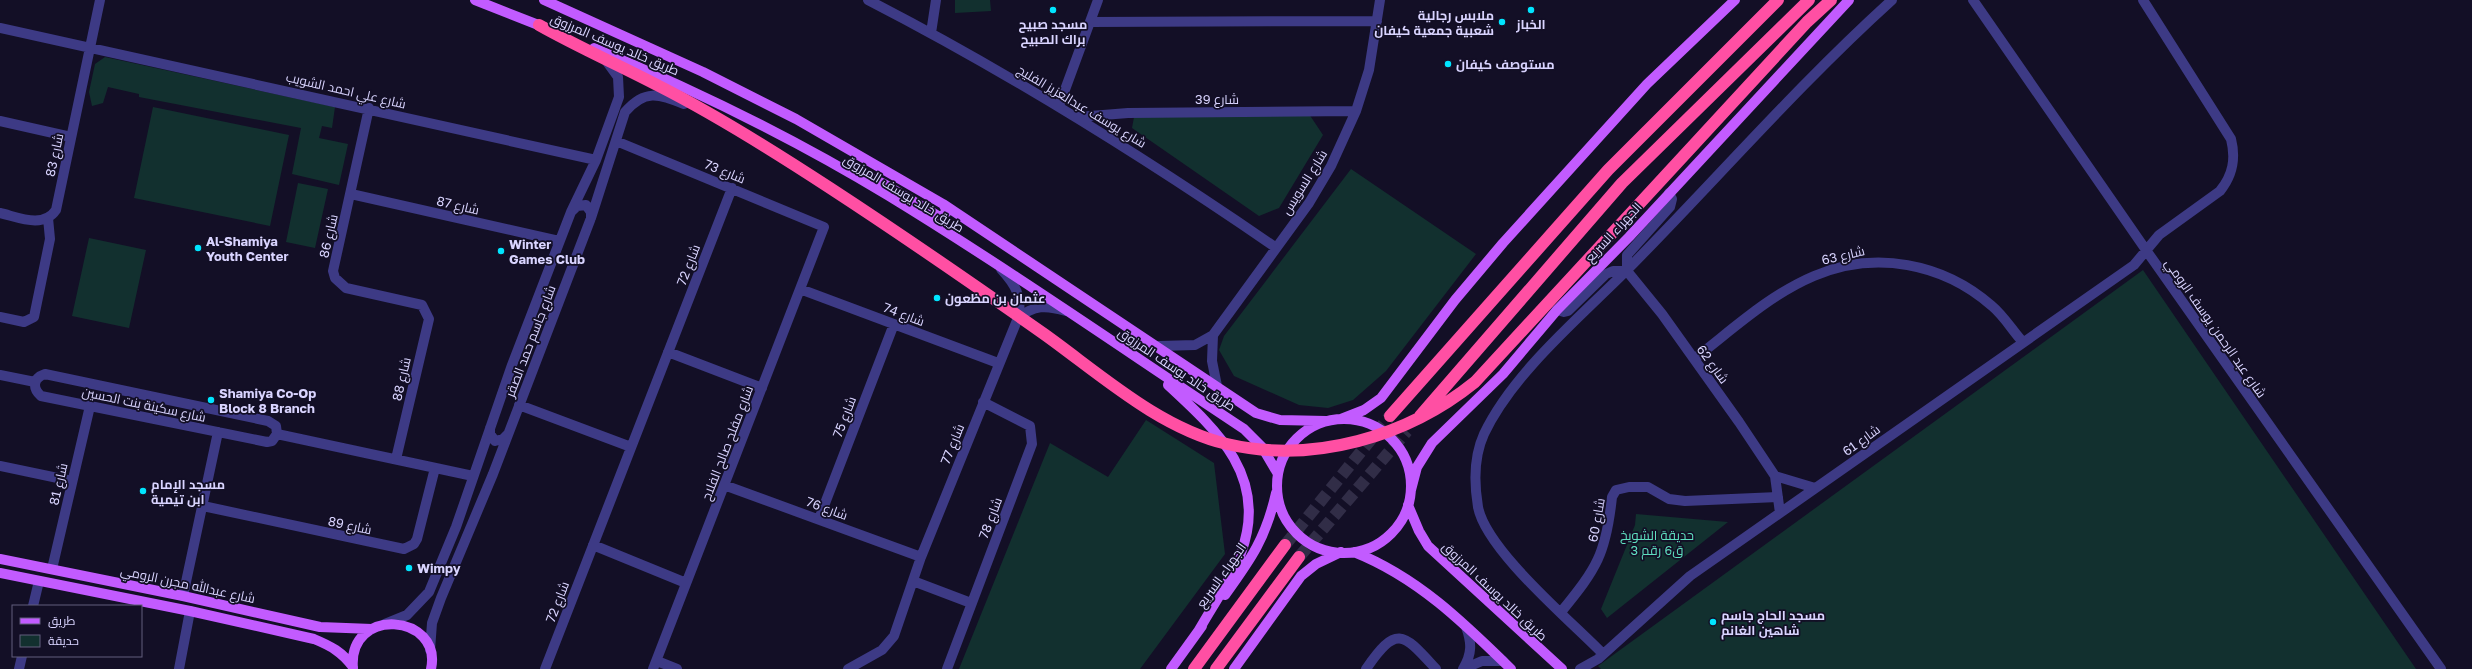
<svg xmlns="http://www.w3.org/2000/svg" width="2472" height="669" viewBox="0 0 2472 669" font-family="'Golos Text',Cairo,sans-serif">
  <rect width="100%" height="100%" fill="#130f26"/>
  <path fill="#12302f" d="M 955,0 L 990,0 L 991,11 L 955,13 Z
    M 105,57 L 335,107 L 332,128 L 322,126 L 319,138 L 348,144 L 339,185 L 292,174 L 301,128 L 139,97 L 139,94 L 108,87 L 103,103 L 92,106 L 89,92 L 95,64 Z
    M 153,107 L 289,135 L 270,226 L 134,198 Z
    M 1309,114 L 1323,135 L 1279,208 L 1259,216 L 1132,128 L 1134,117 Z
    M 1351,169 L 1476,254 L 1386,371 L 1353,400 L 1328,408 L 1299,405 L 1234,376 L 1219,350 L 1224,336 Z
    M 298,183 L 328,189 L 315,248 L 286,242 Z
    M 89,238 L 146,250 L 129,328 L 72,316 Z
    M 2143,270 L 2416,669 L 1601,669 L 1598,666 Z
    M 1146,420 L 1214,463 L 1225,554 L 1140,669 L 959,669 L 1050,443 L 1108,477 Z
    M 1636,514 L 1728,522 L 1607,618 L 1601,609 L 1635,525 Z"/>
  <g fill="none" stroke-linecap="round" stroke-linejoin="round">
    <path stroke="#312d47" stroke-width="12" stroke-dasharray="12 6" stroke-linecap="butt" d="M 1285,545 L 1390,416
      M 1299,557 L 1407,431"/>
    <path stroke="#3d3a85" stroke-width="10" d="M 868,0 C 1010,73 1144,157 1275,247
      M 1973,0 L 2146,250 L 2441,669
      M 1090,22 L 1377,21
      M 0,28 L 596,160
      M 931,33 L 936,0
      M 1059,106 L 1098,0
      M 369,108 L 333,271 L 335,278 L 346,288 L 422,305 L 429,319 L 396,459
      M 1078,117 L 1128,113 L 1356,111
      M 0,121 L 71,137
      M 616,141 L 824,227 L 653,669
      M 1669,193 L 1672,199 L 1670,207 L 1627,255 L 1627,271 L 1662,314 L 1739,422 L 1775,476 L 1780,513
      M 351,194 L 559,241
      M 572,211 L 577,206 L 586,205 L 591,212 L 591,218
      M 0,213 C 18,217 43,229 56,210 L 100,0
      M 800,289 L 998,363
      M 1557,310 L 1564,312 L 1568,311 L 1606,274 L 1613,271 L 1627,271
      M 0,317 L 24,322 L 34,317 L 50,239 L 48,218
      M 1018,318 C 1034,305 1046,305 1066,311
      M 1213,335 L 1212,361 L 1217,386
      M 1159,346 L 1195,345 L 1213,335 L 1309,203 L 1331,166 L 1356,111 L 1369,70 L 1380,0
      M 668,352 L 762,388
      M 1694,359 C 1732,330 1769,295 1814,276 C 1875,250 1943,263 1992,306 C 2004,316 2012,330 2022,341
      M 45,374 L 268,421 L 276,426 L 277,434 L 272,441 L 267,442 L 41,396 C 32,388 33,378 45,374 Z
      M 0,375 L 35,382
      M 519,405 L 631,447
      M 490,428 L 490,434 L 495,441 L 503,439 L 508,434
      M 277,434 L 473,476
      M 0,466 L 72,481
      M 1775,476 L 1815,488
      M 724,485 L 921,557
      M 203,506 L 404,549 L 414,544 L 417,539 L 435,468
      M 819,519 L 894,324
      M 593,545 L 686,583
      M 52,569 L 90,406
      M 913,581 L 971,603
      M 183,596 L 218,432
      M 33,606 L 39,581
      M 1561,612 C 1597,568 1606,554 1612,497 L 1616,490 L 1629,487 L 1648,487 L 1669,499 L 1685,501 L 1778,497
      M 385,624 L 407,615 L 429,592 L 456,527 L 512,365 L 571,212 L 596,160 L 619,97 L 618,77 L 605,59
      M 430,650 L 432,623 L 441,598 L 493,474 L 591,218 L 625,112 C 645,89 658,94 684,104
      M 1603,654 C 1571,621 1486,550 1478,507 C 1474,483 1474,456 1484,434 C 1513,373 1579,318 1627,270 C 1715,181 1798,85 1892,0
      M 657,661 L 677,669
      M 19,669 L 22,656
      M 179,669 L 190,611
      M 545,669 L 732,188
      M 848,669 L 882,650 L 894,636 L 921,557 L 1018,318 C 1023,297 1015,284 1001,269
      M 947,669 L 1032,444 L 1030,426 L 983,402
      M 1366,669 C 1397,624 1403,633 1436,669
      M 1463,669 C 1472,654 1472,643 1466,627
      M 1463,669 L 1482,661 L 1503,661
      M 1580,669 L 1598,659 L 1690,576 L 2134,265 L 2159,235 L 2220,191 C 2233,175 2236,159 2231,139 L 2143,0"/>
    <path stroke="#c25bff" stroke-width="10" d="M 475,0 L 546,28
      M 544,0 L 703,72 L 796,119 L 943,204 L 1256,413 L 1280,420 L 1326,421
      M 594,48 C 695,90 795,139 889,196 C 1010,270 1126,351 1244,429 L 1262,447 L 1278,474
      M 859,172 L 886,185 L 940,217 L 946,213 L 946,209 L 943,204
      M 1168,385 C 1218,431 1269,478 1241,553 C 1231,580 1213,605 1199,630
      M 1341,419 L 1364,410 L 1381,398 L 1455,300 L 1503,243 L 1647,84 L 1735,0
      M1277 486a67 67 0 1 1 134 0a67 67 0 1 1-134 0Z
      M 1411,490 L 1417,467 L 1432,443 L 1503,374 L 1557,310 L 1629,237 L 1849,0
      M 1408,505 L 1419,531 L 1428,546 L 1562,669
      M 1354,552 C 1417,577 1463,622 1511,669
      M 0,559 L 183,596 L 320,627 L 372,629
      M 0,573 L 190,611 L 314,639 C 331,646 342,652 353,667
      M 1225,595 C 1251,559 1266,538 1276,493
      M 353,669 C 347,605 443,614 431,669
      M 1171,669 L 1202,626
      M 1234,669 L 1301,576 L 1316,564 L 1341,552"/>
    <path stroke="#ff4fa3" stroke-width="12" d="M 539,25 C 578,47 619,65 659,86 C 718,116 775,152 830,188 C 902,235 973,284 1044,334 C 1100,374 1159,428 1227,444 C 1313,464 1407,437 1475,382 L 1807,22 L 1831,0
      M 1390,416 L 1608,170 L 1778,0
      M 1420,416 L 1622,183 L 1809,0
      M 1194,669 L 1285,545
      M 1216,669 L 1299,557"/>
  </g>
  <g fill="#00e5ff" stroke="#130f26" stroke-width="1.5">
    <circle cx="1053" cy="10" r="4"/>
    <circle cx="1531" cy="10" r="4"/>
    <circle cx="1502" cy="22" r="4"/>
    <circle cx="1448" cy="64" r="4"/>
    <circle cx="198" cy="248" r="4"/>
    <circle cx="501" cy="251" r="4"/>
    <circle cx="937" cy="298" r="4"/>
    <circle cx="211" cy="400" r="4"/>
    <circle cx="143" cy="491" r="4"/>
    <circle cx="409" cy="568" r="4"/>
    <circle cx="1713" cy="622" r="4"/>
  </g>
  <g text-anchor="middle" dominant-baseline="central" stroke-width="3.5" stroke-linejoin="round" paint-order="stroke">
    <g font-size="13" font-weight="bold" fill="#d9d4ff" stroke="#130f26" text-anchor="start">
      <text x="1494" y="15" text-anchor="end">ملابس رجالية<tspan x="1494" dy="15">شعبية جمعية كيفان</tspan></text>
      <text x="1053" y="24" text-anchor="middle">مسجد صبيح<tspan x="1053" dy="15">براك الصبيح</tspan></text>
      <text x="1531" y="24" text-anchor="middle">الخباز</text>
      <text x="1456" y="64">مستوصف كيفان</text>
      <text x="206" y="241">Al-Shamiya<tspan x="206" dy="15">Youth Center</tspan></text>
      <text x="509" y="244">Winter<tspan x="509" dy="15">Games Club</tspan></text>
      <text x="945" y="298">عثمان بن مظعون</text>
      <text x="219" y="393">Shamiya Co-Op<tspan x="219" dy="15">Block 8 Branch</tspan></text>
      <text x="151" y="484">مسجد الإمام<tspan x="151" dy="15">ابن تيمية</tspan></text>
      <text x="417" y="568">Wimpy</text>
      <text x="1721" y="615">مسجد الحاج جاسم<tspan x="1721" dy="15">شاهين الغانم</tspan></text>
    </g>
    <g font-size="13" fill="#d9d4ff" stroke="#130f26">
      <text transform="translate(615 44) rotate(23)">طريق خالد يوسف المرزوق</text>
      <text transform="translate(346 90) rotate(13)">شارع علي احمد الشويب</text>
      <text x="1217" y="99">39 شارع</text>
      <text transform="translate(1082 106) rotate(31)">شارع يوسف عبدالعزيز الفليج</text>
      <text transform="translate(54 155) rotate(-78)">شارع 83</text>
      <text transform="translate(725 171) rotate(22)">شارع 73</text>
      <text transform="translate(1304 182) rotate(-58)">شارع السويس</text>
      <text transform="translate(904 193) rotate(31)">طريق خالد يوسف المرزوق</text>
      <text transform="translate(458 205) rotate(13)">شارع 87</text>
      <text transform="translate(1613 232) rotate(-47)">الجهراء السريع</text>
      <text transform="translate(328 236) rotate(-77)">شارع 86</text>
      <text transform="translate(1843 255) rotate(-13)">شارع 63</text>
      <text transform="translate(688 265) rotate(-69)">شارع 72</text>
      <text transform="translate(904 314) rotate(21)">شارع 74</text>
      <text transform="translate(2216 328) rotate(55)">شارع عبد الرحمن يوسف الرومي</text>
      <text transform="translate(530 341) rotate(-69)">شارع جاسم حمد الصقر</text>
      <text transform="translate(1713 364) rotate(54)">شارع 62</text>
      <text transform="translate(1177 369) rotate(34)">طريق خالد يوسف المرزوق</text>
      <text transform="translate(401 379) rotate(-77)">شارع 88</text>
      <text transform="translate(144 404) rotate(12)">شارع سكينة بنت الحسين</text>
      <text transform="translate(844 417) rotate(-69)">شارع 75</text>
      <text transform="translate(1861 440) rotate(-36)">شارع 61</text>
      <text transform="translate(727 443) rotate(-69)">شارع مفلح صالح الفلاح</text>
      <text transform="translate(952 444) rotate(-68)">شارع 77</text>
      <text transform="translate(58 484) rotate(-77)">شارع 81</text>
      <text transform="translate(827 508) rotate(20)">شارع 76</text>
      <text transform="translate(990 518) rotate(-69)">شارع 78</text>
      <text transform="translate(1596 520) rotate(-80)">شارع 60</text>
      <text transform="translate(350 525) rotate(12)">شارع 89</text>
      <text transform="translate(1221 575) rotate(-55)">الجهراء السريع</text>
      <text transform="translate(188 584) rotate(12)">شارع عبدالله مجرن الرومي</text>
      <text transform="translate(1495 591) rotate(43)">طريق خالد يوسف المرزوق</text>
      <text transform="translate(557 602) rotate(-69)">شارع 72</text>
    </g>
    <g font-size="13" fill="#5fe0c0" stroke="#130f26">
      <text x="1657" y="535">حديقة الشويخ<tspan x="1657" dy="15">ق6 رقم 3</tspan></text>
    </g>
  </g>
  <rect x="12" y="605" width="130" height="52" fill="#130f26" stroke="#625e7d"/>
  <rect x="20" y="618" width="20" height="6" fill="#c25bff" stroke="#625e7d"/>
  <text x="48" y="625" font-size="12" fill="#d9d4ff">طريق</text>
  <rect x="20" y="635" width="20" height="12" fill="#12302f" stroke="#625e7d"/>
  <text x="48" y="645" font-size="12" fill="#d9d4ff">حديقة</text>
</svg>
